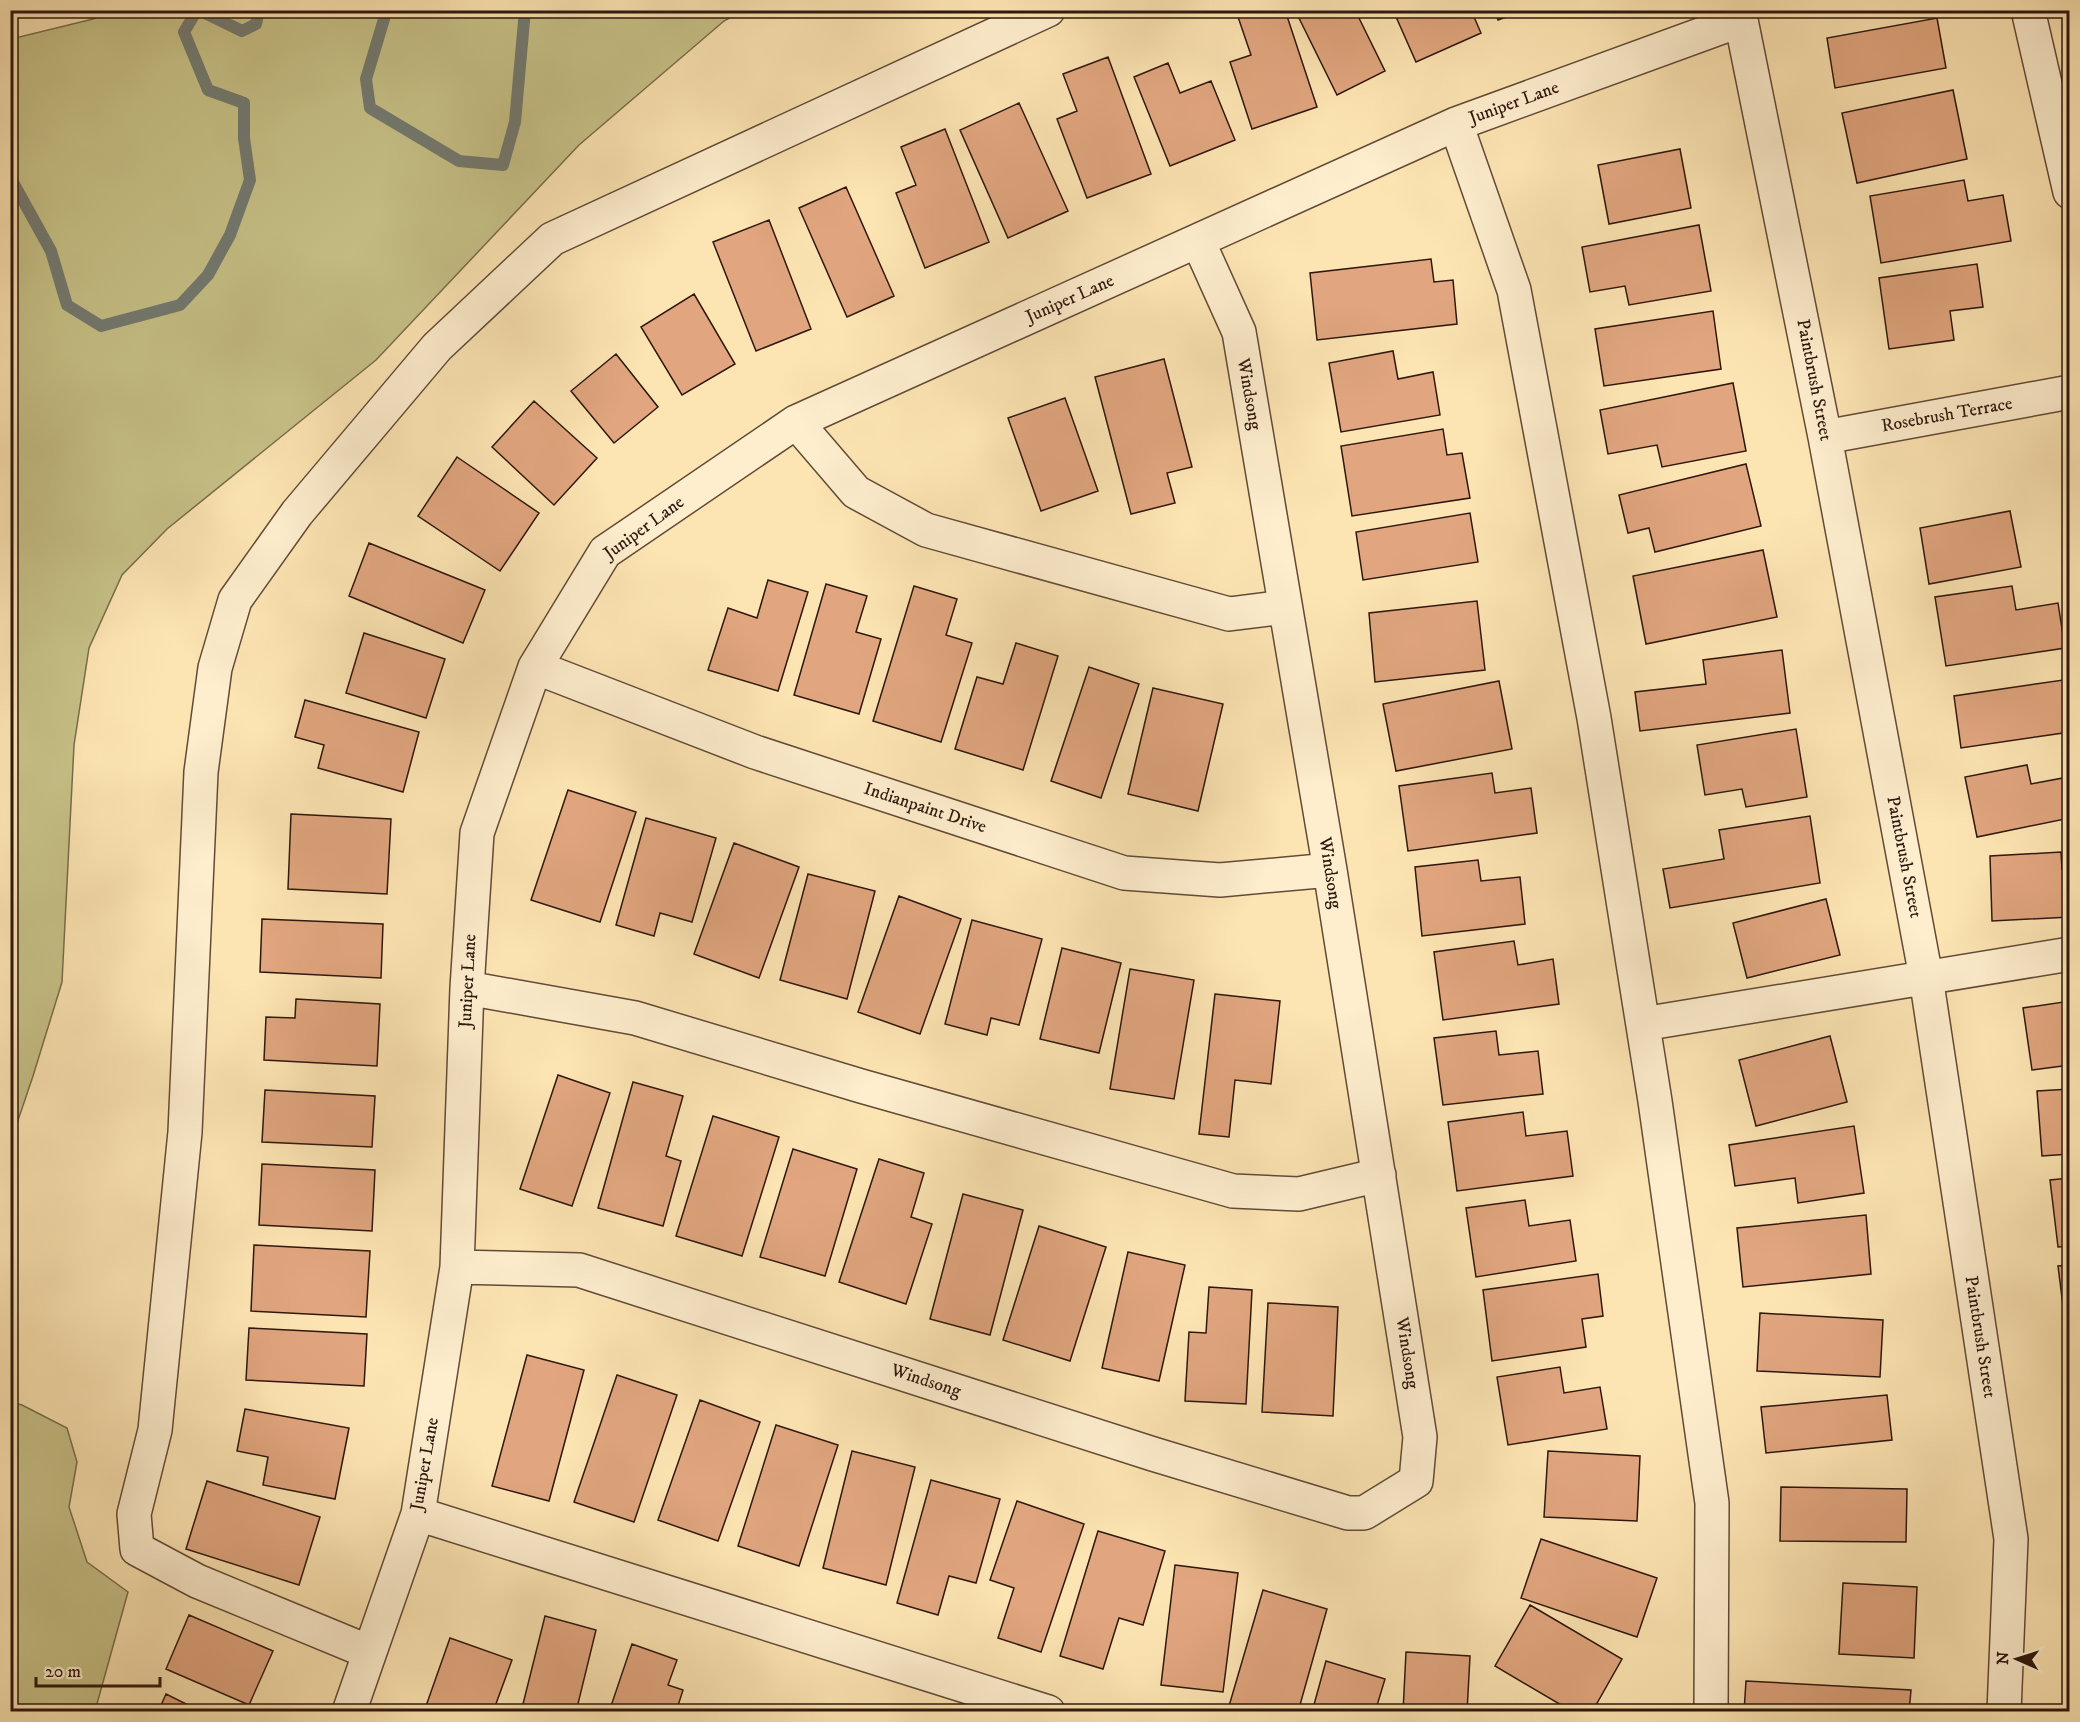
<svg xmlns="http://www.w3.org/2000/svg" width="2080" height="1722" viewBox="0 0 2080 1722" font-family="'IM FELL DW Pica',serif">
  <rect width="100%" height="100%" fill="#fde5b3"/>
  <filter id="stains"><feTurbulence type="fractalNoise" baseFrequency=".00333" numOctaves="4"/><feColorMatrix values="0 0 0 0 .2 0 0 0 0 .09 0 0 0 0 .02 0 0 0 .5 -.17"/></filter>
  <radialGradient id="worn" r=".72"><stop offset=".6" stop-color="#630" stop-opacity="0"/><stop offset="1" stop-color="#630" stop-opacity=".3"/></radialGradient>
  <path fill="#c7c288" stroke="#7a6c4b" stroke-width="1.5" d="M 113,10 L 742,11 L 724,21 L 579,145 L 376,360 L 167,529 L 122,575 L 89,648 L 74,745 L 62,982 L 33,1076 L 11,1141 L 11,39 L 93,19 Z
    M 11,1402 L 22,1405 L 67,1428 L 77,1462 L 69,1507 L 87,1562 L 128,1592 L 95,1711 L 11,1711 Z"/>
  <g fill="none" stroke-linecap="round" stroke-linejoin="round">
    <path stroke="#737b72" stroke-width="12" d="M 199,10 L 242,31 L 256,24 L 259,10
      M 384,10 L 384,19 L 366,79 L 370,108 L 459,161 L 503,165 L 515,122 L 525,10
      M 10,177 L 51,251 L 67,305 L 101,326 L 180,305 L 208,275 L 230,235 L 250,180 L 244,138 L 244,103 L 208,90 L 184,32 L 197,10"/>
  </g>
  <path fill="#e1a67f" stroke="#2e170e" stroke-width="1.5" d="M 1285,10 L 1317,107 L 1252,129 L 1230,62 L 1251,55 L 1236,11 Z
    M 1295,10 L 1355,10 L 1385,71 L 1337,95 Z
    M 1393,10 L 1471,10 L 1481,33 L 1416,62 Z
    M 1495,10 L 1526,10 L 1498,20 Z
    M 1937,18 L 1946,68 L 1835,88 L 1827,38 Z
    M 1108,57 L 1151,174 L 1087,198 L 1057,119 L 1077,111 L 1063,74 Z
    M 1168,63 L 1180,93 L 1211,81 L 1235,140 L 1170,166 L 1134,77 Z
    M 1953,90 L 1967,159 L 1857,183 L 1842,113 Z
    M 1019,103 L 1068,211 L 1008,238 L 960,130 Z
    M 945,129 L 989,242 L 925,268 L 896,193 L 916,185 L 901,147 Z
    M 1680,149 L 1691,208 L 1609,224 L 1598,165 Z
    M 1964,180 L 1968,201 L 2003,195 L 2011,241 L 1881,263 L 1870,196 Z
    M 846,187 L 894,296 L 847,317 L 799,208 Z
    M 769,220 L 811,329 L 756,351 L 713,242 Z
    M 1699,225 L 1711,291 L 1629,305 L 1625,286 L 1590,292 L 1582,247 Z
    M 1431,259 L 1434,282 L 1453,280 L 1457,324 L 1317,340 L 1310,273 Z
    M 1977,264 L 1983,307 L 1950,311 L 1954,340 L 1889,349 L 1879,278 Z
    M 694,294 L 735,364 L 682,395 L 641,327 Z
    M 1713,311 L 1721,369 L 1604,386 L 1595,329 Z
    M 1393,351 L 1398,379 L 1433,372 L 1440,415 L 1341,432 L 1329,363 Z
    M 616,354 L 658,407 L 614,443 L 571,391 Z
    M 1164,359 L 1192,467 L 1167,473 L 1175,503 L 1131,514 L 1095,377 Z
    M 1733,383 L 1746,451 L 1662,467 L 1657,445 L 1608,454 L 1600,410 Z
    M 1065,398 L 1098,491 L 1041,511 L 1008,418 Z
    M 534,401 L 597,458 L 554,505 L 492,447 Z
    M 1443,429 L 1447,455 L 1462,453 L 1470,498 L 1352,516 L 1341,446 Z
    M 457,457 L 539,513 L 500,571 L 418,516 Z
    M 1746,464 L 1761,526 L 1655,552 L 1649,528 L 1628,533 L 1619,495 Z
    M 2010,511 L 2021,567 L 1929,584 L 1920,528 Z
    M 1470,513 L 1478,562 L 1363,580 L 1356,532 Z
    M 369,543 L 485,590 L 463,643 L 349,596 Z
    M 1763,550 L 1777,617 L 1646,644 L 1633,576 Z
    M 768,580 L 808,592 L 778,691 L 708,670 L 728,608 L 757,618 Z
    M 826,584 L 867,596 L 856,632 L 881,639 L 859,714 L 794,695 Z
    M 914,586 L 957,599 L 946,635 L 972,643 L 941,742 L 873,721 Z
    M 2012,586 L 2016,610 L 2058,603 L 2065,648 L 1946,666 L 1935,597 Z
    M 1477,601 L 1485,670 L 1375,682 L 1369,613 Z
    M 364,633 L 445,659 L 426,718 L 346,693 Z
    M 1016,643 L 1058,656 L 1023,770 L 955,749 L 977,677 L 1003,684 Z
    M 1782,650 L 1790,713 L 1640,731 L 1635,692 L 1706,684 L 1703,660 Z
    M 1089,667 L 1139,684 L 1101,798 L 1051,781 Z
    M 2070,679 L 2070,732 L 1961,748 L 1954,696 Z
    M 1499,681 L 1512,749 L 1396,771 L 1383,704 Z
    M 1153,688 L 1223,704 L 1198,811 L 1128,794 Z
    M 305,700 L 419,732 L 403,792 L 318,768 L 324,745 L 295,737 Z
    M 1796,729 L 1807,797 L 1746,807 L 1742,789 L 1705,795 L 1697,745 Z
    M 2027,765 L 2031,784 L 2063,778 L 2070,818 L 1977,837 L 1965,777 Z
    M 1492,773 L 1495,793 L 1531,788 L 1537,833 L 1408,851 L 1399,786 Z
    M 568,790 L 636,812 L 600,922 L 531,900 Z
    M 291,814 L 391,819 L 387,894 L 288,889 Z
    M 1810,816 L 1820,883 L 1670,908 L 1663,869 L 1724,859 L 1719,830 Z
    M 646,818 L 716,838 L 692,922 L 660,913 L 654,936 L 616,925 Z
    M 734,843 L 799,867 L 759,978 L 694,954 Z
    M 2061,852 L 2062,869 L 2070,869 L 2070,917 L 1992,921 L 1990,856 Z
    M 1478,860 L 1481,881 L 1520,877 L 1525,924 L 1422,936 L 1415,867 Z
    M 808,874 L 875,891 L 847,999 L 780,980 Z
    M 899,896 L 961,919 L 920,1034 L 858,1012 Z
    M 1826,899 L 1840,955 L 1747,978 L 1733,923 Z
    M 262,919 L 383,924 L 381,978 L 260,972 Z
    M 972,920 L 1042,939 L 1019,1025 L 991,1018 L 987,1035 L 945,1024 Z
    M 1514,941 L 1518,965 L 1553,959 L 1559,1004 L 1443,1020 L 1434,952 Z
    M 1062,948 L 1121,963 L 1099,1053 L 1040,1039 Z
    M 1130,969 L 1194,980 L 1174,1099 L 1110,1089 Z
    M 1215,994 L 1280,1001 L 1271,1084 L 1235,1080 L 1229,1137 L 1199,1134 Z
    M 296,999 L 380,1004 L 377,1066 L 264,1060 L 266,1017 L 295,1018 Z
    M 2070,1001 L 2070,1065 L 2032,1070 L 2023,1008 Z
    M 1496,1031 L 1499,1055 L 1538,1051 L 1543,1094 L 1443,1105 L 1434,1038 Z
    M 1830,1036 L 1847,1102 L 1756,1126 L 1739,1060 Z
    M 558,1075 L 610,1093 L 572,1206 L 520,1189 Z
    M 633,1082 L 683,1096 L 666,1156 L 681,1161 L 663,1226 L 598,1208 Z
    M 2070,1089 L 2070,1154 L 2042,1156 L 2037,1091 Z
    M 265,1090 L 375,1096 L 372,1147 L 262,1142 Z
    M 1523,1112 L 1526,1136 L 1567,1131 L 1573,1176 L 1457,1191 L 1448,1122 Z
    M 713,1116 L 779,1137 L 742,1256 L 676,1236 Z
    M 1854,1126 L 1864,1193 L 1798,1203 L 1795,1178 L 1735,1186 L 1729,1145 Z
    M 793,1149 L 857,1169 L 825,1276 L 760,1257 Z
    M 879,1159 L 924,1173 L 911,1217 L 932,1224 L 906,1304 L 839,1282 Z
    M 262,1164 L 375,1170 L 372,1231 L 259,1225 Z
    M 2070,1178 L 2070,1246 L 2058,1247 L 2050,1180 Z
    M 963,1194 L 1023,1210 L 990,1335 L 930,1319 Z
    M 1525,1200 L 1529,1226 L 1570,1220 L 1576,1261 L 1476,1277 L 1466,1208 Z
    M 1866,1215 L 1871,1274 L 1743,1287 L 1737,1228 Z
    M 1039,1226 L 1106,1247 L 1070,1361 L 1003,1340 Z
    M 254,1245 L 370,1251 L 366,1317 L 251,1311 Z
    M 1128,1252 L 1185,1265 L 1159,1381 L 1102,1368 Z
    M 2070,1265 L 2070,1330 L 2066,1330 L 2058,1266 Z
    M 1598,1274 L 1603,1316 L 1582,1319 L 1586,1347 L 1492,1361 L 1483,1290 Z
    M 1209,1287 L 1252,1290 L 1246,1404 L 1185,1401 L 1189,1332 L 1206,1333 Z
    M 1268,1303 L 1338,1307 L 1333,1416 L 1262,1412 Z
    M 1760,1313 L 1883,1320 L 1880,1377 L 1757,1371 Z
    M 249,1328 L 367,1334 L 364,1386 L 246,1380 Z
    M 527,1355 L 584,1370 L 549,1501 L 492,1486 Z
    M 1560,1367 L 1564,1393 L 1600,1387 L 1607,1429 L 1508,1445 L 1497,1377 Z
    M 617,1375 L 677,1395 L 634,1522 L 574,1502 Z
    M 1887,1395 L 1892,1440 L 1766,1453 L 1761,1407 Z
    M 700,1400 L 760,1422 L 718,1541 L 658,1520 Z
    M 245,1409 L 349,1428 L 335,1499 L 263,1485 L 268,1457 L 237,1451 Z
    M 776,1425 L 838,1445 L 799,1566 L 738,1546 Z
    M 852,1451 L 915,1467 L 886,1585 L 823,1568 Z
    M 1548,1451 L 1640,1456 L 1637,1521 L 1544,1517 Z
    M 931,1480 L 1000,1499 L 976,1583 L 949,1576 L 938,1615 L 897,1603 Z
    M 207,1481 L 320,1517 L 299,1585 L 186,1549 Z
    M 1781,1487 L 1907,1489 L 1906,1542 L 1780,1541 Z
    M 1017,1501 L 1084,1524 L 1041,1652 L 998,1638 L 1014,1588 L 990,1580 Z
    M 1098,1531 L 1165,1551 L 1143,1625 L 1119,1618 L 1103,1669 L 1060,1656 Z
    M 1541,1539 L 1657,1578 L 1637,1637 L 1521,1598 Z
    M 1175,1565 L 1238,1573 L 1223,1692 L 1161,1685 Z
    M 1843,1583 L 1917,1587 L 1914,1658 L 1839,1654 Z
    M 1263,1590 L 1327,1609 L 1298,1712 L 1248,1712 L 1229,1706 Z
    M 1530,1605 L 1622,1659 L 1592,1712 L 1573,1712 L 1495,1666 Z
    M 189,1615 L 273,1651 L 249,1705 L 166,1669 Z
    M 545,1616 L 596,1630 L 576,1712 L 521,1712 Z
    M 450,1638 L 512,1660 L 493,1712 L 442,1712 L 426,1706 Z
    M 632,1644 L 677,1660 L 668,1685 L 683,1690 L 676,1712 L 609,1712 Z
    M 1406,1652 L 1470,1656 L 1467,1712 L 1403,1712 Z
    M 1326,1661 L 1385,1679 L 1375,1712 L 1312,1712 Z
    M 1746,1681 L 1911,1690 L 1909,1712 L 1744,1712 Z
    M 166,1694 L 202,1712 L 158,1712 Z"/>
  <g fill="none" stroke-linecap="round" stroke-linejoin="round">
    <defs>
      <path id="minor" d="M 1739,10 L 1825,437 L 1926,977 L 2011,1539 L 2004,1712
        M 2028,10 L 2070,192
        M 1456,124 L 1514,290 L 1594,718 L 1655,1101 L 1712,1503 L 1711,1712
        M 796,422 L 856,492 L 926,530 L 1229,614 L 1285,607
        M 1825,437 L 2070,392
        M 535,667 L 755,752 L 1124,873 L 1220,880 L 1330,870
        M 467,988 L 635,1018 L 861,1086 L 1233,1191 L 1299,1194 L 1379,1175
        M 1643,1024 L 2070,954
        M 457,1267 L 579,1270 L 1153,1454 L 1348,1513 L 1364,1513 L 1416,1481 L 1420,1437 L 1330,870 L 1239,332 L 1198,241
        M 418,1514 L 1048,1712
        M 369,1652 L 197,1581 L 137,1549 L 134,1514 L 155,1430 L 185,1132 L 201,772 L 215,668 L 235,600 L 297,513 L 437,347 L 552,239 L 1048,10
        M 349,1712 L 418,1514 L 457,1267 L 467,988 L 477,833 L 535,667 L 605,552 L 796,422 L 1456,124 L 1741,20"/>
    </defs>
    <use href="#minor" stroke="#624a37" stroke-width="36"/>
    <use href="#minor" stroke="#feeece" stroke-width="33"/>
  </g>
  <g text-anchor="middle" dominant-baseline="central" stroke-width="5" stroke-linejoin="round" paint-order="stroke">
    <g font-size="18" fill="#2e170e" stroke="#feeece">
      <text transform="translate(1514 103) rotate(-20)">Juniper Lane</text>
      <text transform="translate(1070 299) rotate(-24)">Juniper Lane</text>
      <text transform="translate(1814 380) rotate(79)">Paintbrush Street</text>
      <text transform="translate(1249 394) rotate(80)">Windsong</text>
      <text transform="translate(1947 415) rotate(-10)">Rosebrush Terrace</text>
      <text transform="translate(644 528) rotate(-36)">Juniper Lane</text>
      <text transform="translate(925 808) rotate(18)">Indianpaint Drive</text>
      <text transform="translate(1904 857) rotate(79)">Paintbrush Street</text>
      <text transform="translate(1330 873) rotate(81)">Windsong</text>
      <text transform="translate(468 981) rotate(-87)">Juniper Lane</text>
      <text transform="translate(1980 1337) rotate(81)">Paintbrush Street</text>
      <text transform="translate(1407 1353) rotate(81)">Windsong</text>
      <text transform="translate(926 1381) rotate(18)">Windsong</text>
      <text transform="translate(425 1464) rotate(-80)">Juniper Lane</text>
    </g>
  </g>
  <rect width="2080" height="1722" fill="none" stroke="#fde5b3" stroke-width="36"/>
  <rect x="12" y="12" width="2056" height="1698" fill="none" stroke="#2e170e" stroke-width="3"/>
  <rect x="18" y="18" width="2044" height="1686" fill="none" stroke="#2e170e" stroke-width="1.5"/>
  <g transform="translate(2017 1659) rotate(273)" stroke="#feeece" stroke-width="4.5" paint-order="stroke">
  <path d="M0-4.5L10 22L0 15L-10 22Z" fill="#2e170e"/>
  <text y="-9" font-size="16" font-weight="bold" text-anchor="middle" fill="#2e170e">N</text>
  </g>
  <path d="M36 1677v9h124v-9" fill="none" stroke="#2e170e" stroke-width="3"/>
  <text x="45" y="1677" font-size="18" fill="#2e170e" stroke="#feeece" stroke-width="4.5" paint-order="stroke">20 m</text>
  <rect width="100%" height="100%" filter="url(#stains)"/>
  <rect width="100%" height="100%" fill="url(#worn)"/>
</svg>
